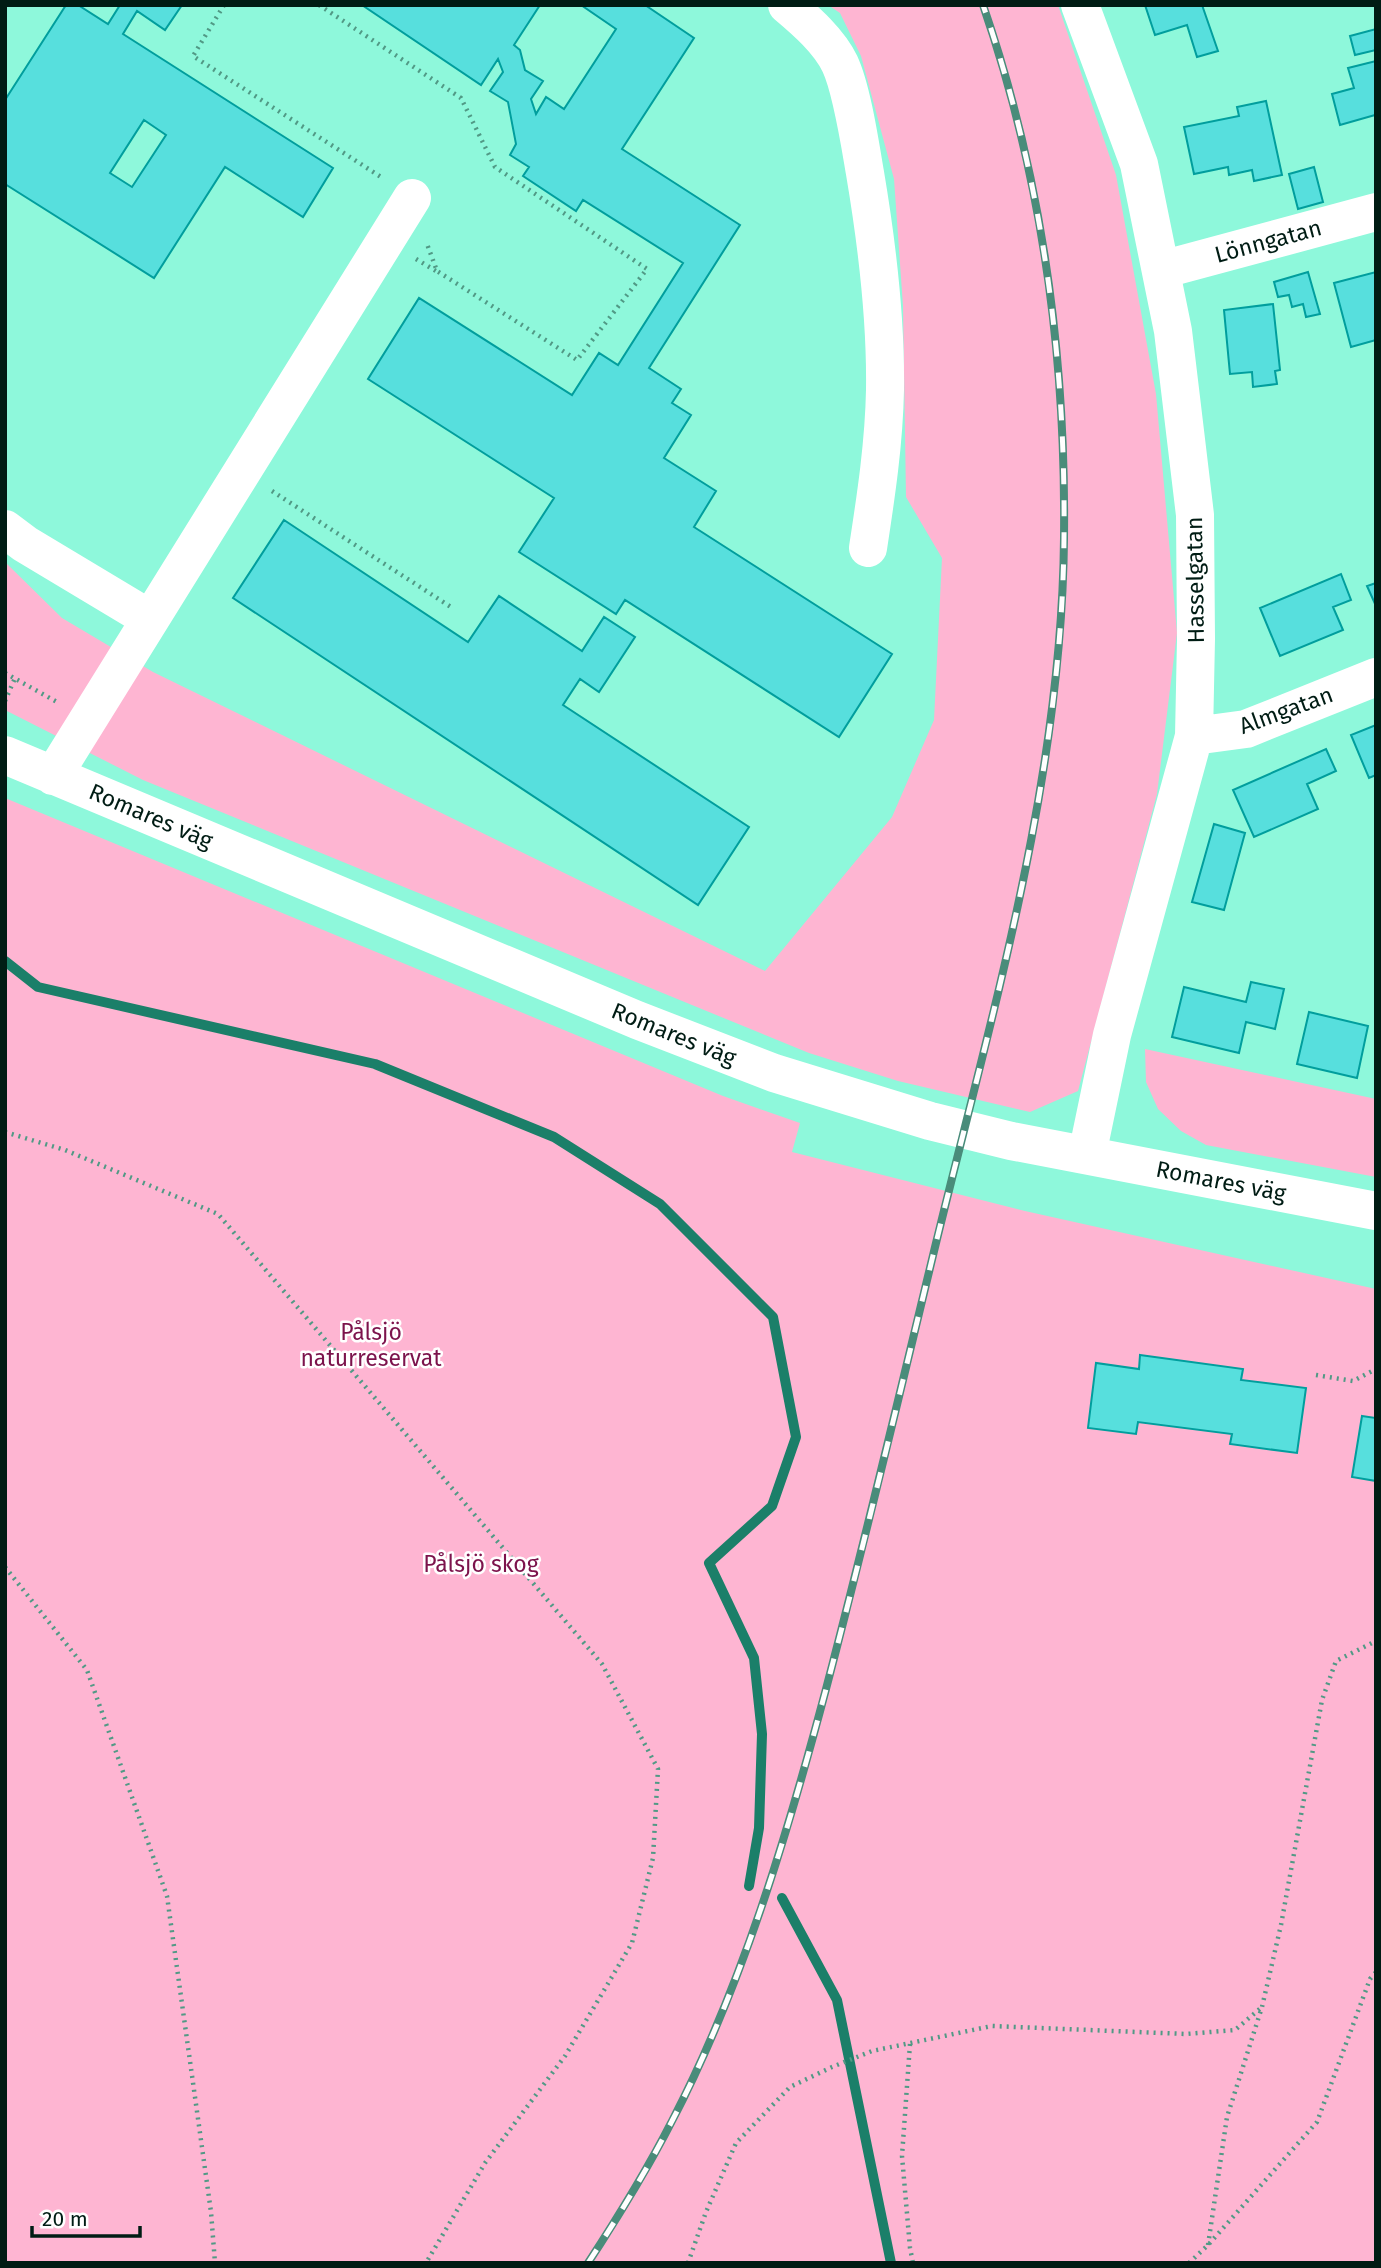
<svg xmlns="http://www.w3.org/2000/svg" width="1381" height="2268" viewBox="0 0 1381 2268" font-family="'Fira Sans',sans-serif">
  <rect width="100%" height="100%" fill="#8ef8db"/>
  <path fill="#feb5d2" d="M 828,5 L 1058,5 L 1116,175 L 1156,394 L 1177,633 L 1157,794 L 1078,1091 L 1030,1112 L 898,1081 L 809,1053 L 143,780 L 5,710 L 5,562 L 62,618 L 153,672 L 765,971 L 892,817 L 934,720 L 942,558 L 906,497 L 903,306 L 894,179 L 861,56 L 840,13 Z
    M 5,798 L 723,1096 L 800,1123 L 792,1152 L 1025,1211 L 1376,1289 L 1376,2263 L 5,2263 Z
    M 1145,1049 L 1376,1099 L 1376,1177 L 1206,1145 L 1181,1131 L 1158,1109 L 1146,1082 Z"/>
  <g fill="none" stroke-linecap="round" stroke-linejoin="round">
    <path stroke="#1b7f69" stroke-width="10" d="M 5,961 L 38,987 L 375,1064 L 554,1137 L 660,1204 L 773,1317 L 796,1437 L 772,1506 L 709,1563 L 754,1658 L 762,1734 L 759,1828 L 749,1886
      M 782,1898 L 837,2000 L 891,2263"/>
  </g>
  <path fill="#57dfdd" stroke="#019e9d" stroke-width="2" fill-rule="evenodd" d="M 66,5 L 78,5 L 108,24 L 120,5 L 182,5 L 165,30 L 137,11 L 123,34 L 333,168 L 303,217 L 225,167 L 154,278 L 5,184 L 5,100 ZM 144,120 L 166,135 L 132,187 L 110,173 Z
    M 362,5 L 540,5 L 514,45 L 520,50 L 525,70 L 543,81 L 531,99 L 536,114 L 546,97 L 564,109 L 616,29 L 581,5 L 645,5 L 694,38 L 622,149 L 740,225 L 649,368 L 681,389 L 672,403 L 691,415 L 664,458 L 716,491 L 694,527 L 892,654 L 839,737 L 625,600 L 616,614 L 519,552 L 554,498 L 368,379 L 419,298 L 572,395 L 599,353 L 618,365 L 683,263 L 583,200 L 576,211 L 523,176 L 529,167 L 510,155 L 516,144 L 508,102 L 490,91 L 503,72 L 498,59 L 481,85 Z
    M 1145,5 L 1202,5 L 1218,51 L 1197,57 L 1187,25 L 1155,35 Z
    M 1376,29 L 1376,50 L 1355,55 L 1350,36 Z
    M 1376,61 L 1376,118 L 1375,115 L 1340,125 L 1332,94 L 1354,88 L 1348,68 Z
    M 1266,101 L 1282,175 L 1254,181 L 1252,170 L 1229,175 L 1228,167 L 1194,174 L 1184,127 L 1239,116 L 1237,107 Z
    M 1314,167 L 1323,202 L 1298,209 L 1289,174 Z
    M 1308,272 L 1320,314 L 1306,317 L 1303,304 L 1292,307 L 1289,295 L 1278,297 L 1274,282 Z
    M 1376,272 L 1376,340 L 1351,347 L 1334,283 Z
    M 1273,304 L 1280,370 L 1275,371 L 1277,384 L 1253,387 L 1252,372 L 1230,374 L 1224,310 Z
    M 284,520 L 468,642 L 499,596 L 582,651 L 604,617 L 635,637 L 599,692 L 580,679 L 563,705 L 749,827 L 698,905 L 233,598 Z
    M 1341,574 L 1351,600 L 1333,607 L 1343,630 L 1280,656 L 1260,608 Z
    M 1376,583 L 1376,606 L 1367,586 Z
    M 1376,725 L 1376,775 L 1369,778 L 1351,735 Z
    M 1326,749 L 1336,771 L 1307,784 L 1318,809 L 1254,837 L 1233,790 Z
    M 1214,824 L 1245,833 L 1224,910 L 1192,902 Z
    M 1251,982 L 1284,989 L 1275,1029 L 1246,1022 L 1239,1053 L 1172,1037 L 1184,987 L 1246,1002 Z
    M 1309,1012 L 1368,1026 L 1357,1078 L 1297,1064 Z
    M 1140,1355 L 1243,1369 L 1241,1380 L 1306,1388 L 1297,1453 L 1230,1444 L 1232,1434 L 1138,1422 L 1136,1434 L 1088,1428 L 1096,1363 L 1139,1369 Z
    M 1362,1416 L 1376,1418 L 1376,1481 L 1352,1477 Z"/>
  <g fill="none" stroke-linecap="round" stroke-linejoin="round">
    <path stroke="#519985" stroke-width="4.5" stroke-dasharray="2 5" stroke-linecap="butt" d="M 224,5 L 193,56 L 381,177
      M 319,5 L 461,98 L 495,167 L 647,269 L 577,360 L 437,271 L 427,244
      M 416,259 L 436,271
      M 272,491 L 454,609
      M 5,673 L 57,702
      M 5,701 L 15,678
      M 5,1132 L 65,1150 L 218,1214 L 602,1664 L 658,1769 L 653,1858 L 632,1943 L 565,2056 L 485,2163 L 426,2263
      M 1316,1375 L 1353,1381 L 1376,1369
      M 5,1567 L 87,1670 L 167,1896 L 211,2212 L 215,2263
      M 910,2044 L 902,2156 L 910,2248 L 913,2263
      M 1208,2245 L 1227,2117 L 1262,2007 L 1281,1925 L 1322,1700 L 1336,1661 L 1376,1641
      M 688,2263 L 706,2212 L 736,2143 L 790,2087 L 832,2067 L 872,2051 L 992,2026 L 1186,2034 L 1235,2030 L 1262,2007
      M 1189,2263 L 1208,2245 L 1317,2122 L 1370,1979 L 1376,1972"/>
    <path stroke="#fff" stroke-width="38" d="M 787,5 C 806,21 829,41 840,64 C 852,90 860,144 865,173 C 877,244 886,318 885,390 C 884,443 876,496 868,548
      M 1080,5 L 1139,164 L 1173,331 L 1195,515 L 1196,639 L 1194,736 L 1112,1035 L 1087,1155
      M 1161,270 L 1376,212
      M 5,529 L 25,544 L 150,619
      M 1194,736 L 1246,729 L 1376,677
      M 5,755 L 637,1020 L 774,1073 L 930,1121 L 1011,1141 L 1376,1211
      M 53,776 L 412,198"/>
    <defs>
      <path id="rail" d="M 588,2263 C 618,2217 647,2170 672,2121 C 742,1986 787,1836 826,1689 C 865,1541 900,1392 936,1243 C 992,1013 1062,778 1064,538 C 1066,358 1042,176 983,5"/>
    </defs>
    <use href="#rail" stroke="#498c7a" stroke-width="8"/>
    <use href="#rail" stroke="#fff" stroke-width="5" stroke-dasharray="16" stroke-linecap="butt"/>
  </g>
  <g text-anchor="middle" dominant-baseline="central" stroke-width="5" stroke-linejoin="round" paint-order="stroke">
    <g font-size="23" fill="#001c14" stroke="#fff">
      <text transform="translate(1268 241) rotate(-15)">Lönngatan</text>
      <text transform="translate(1195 580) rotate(-91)">Hasselgatan</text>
      <text transform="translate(1286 710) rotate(-20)">Almgatan</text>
      <text transform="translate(151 816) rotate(23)">Romares väg</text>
      <text transform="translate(674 1034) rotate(22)">Romares väg</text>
      <text transform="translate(1221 1181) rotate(11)">Romares väg</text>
    </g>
    <g font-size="23" fill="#7c134c" stroke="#fff">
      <text x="371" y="1332">Pålsjö<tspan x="371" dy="26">naturreservat</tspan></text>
      <text x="481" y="1564">Pålsjö skog</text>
    </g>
  </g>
  <rect width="1381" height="2268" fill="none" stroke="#001c14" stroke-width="14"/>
  <path d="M32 2226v10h108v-10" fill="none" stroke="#001c14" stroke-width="3.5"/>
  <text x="42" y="2226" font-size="21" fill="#001c14" stroke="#ffffff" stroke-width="5" paint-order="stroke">20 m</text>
</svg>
